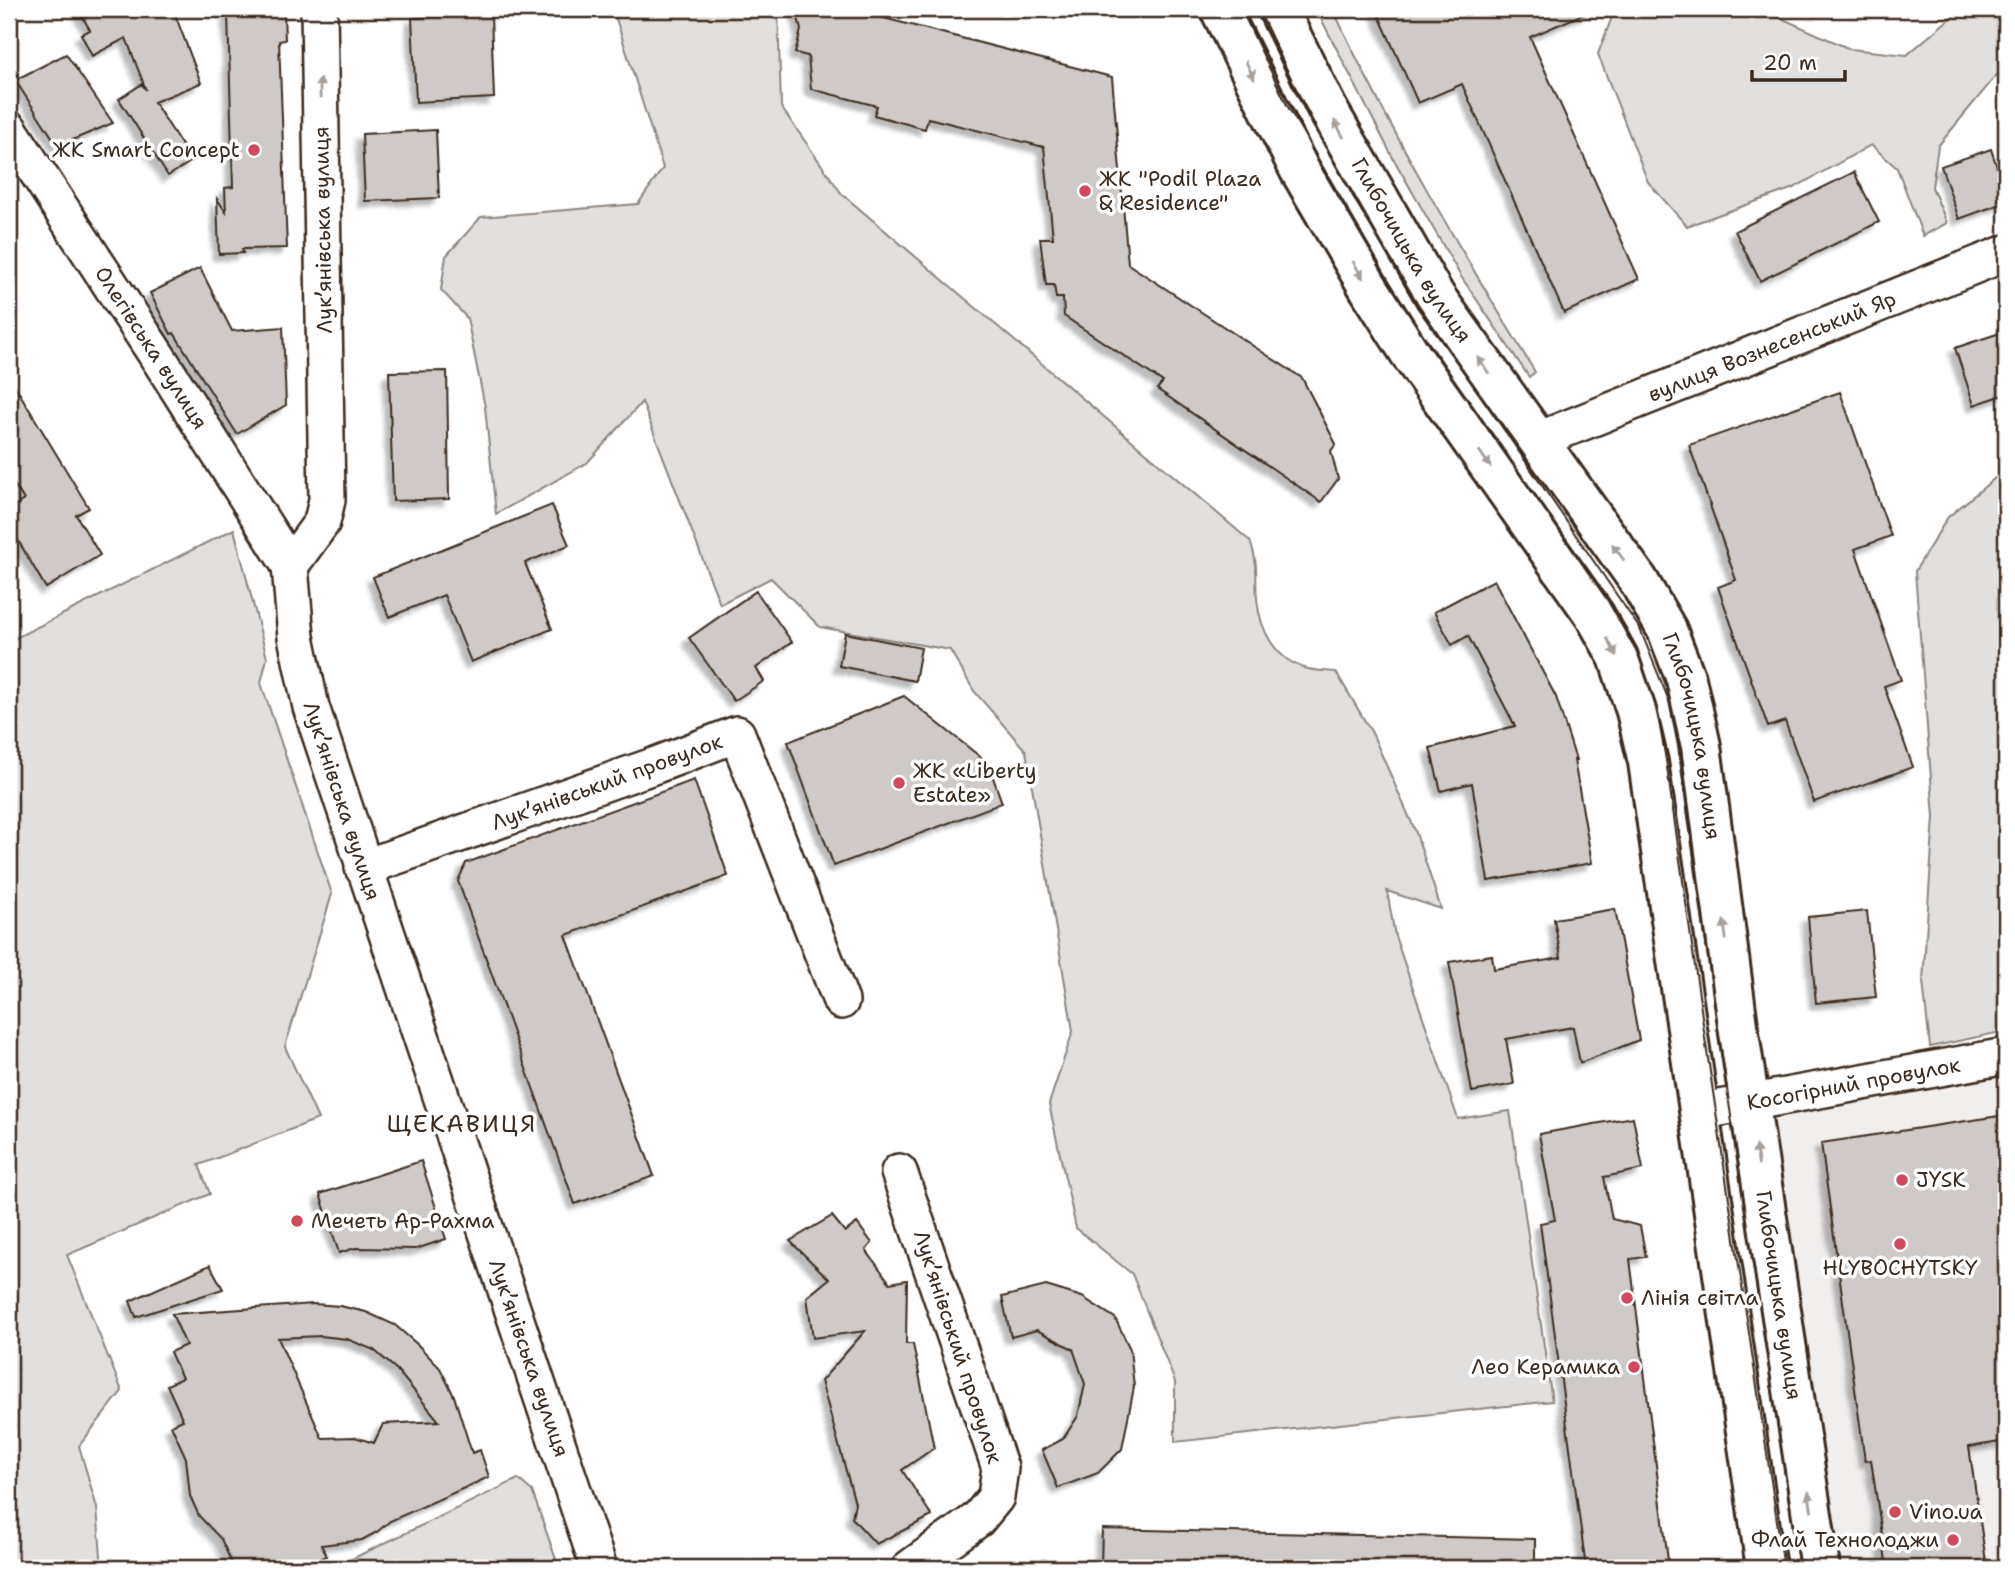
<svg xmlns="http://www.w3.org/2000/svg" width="2015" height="1577" viewBox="0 0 2015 1577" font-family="'Shantell Sans',sans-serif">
  <defs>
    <filter id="shadow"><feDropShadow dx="-6" dy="6" stdDeviation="2" flood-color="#0004"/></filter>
  </defs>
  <rect width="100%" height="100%" fill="#fff"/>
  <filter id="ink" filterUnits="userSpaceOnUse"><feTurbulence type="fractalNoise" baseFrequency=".0143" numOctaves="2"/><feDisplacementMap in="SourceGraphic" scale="14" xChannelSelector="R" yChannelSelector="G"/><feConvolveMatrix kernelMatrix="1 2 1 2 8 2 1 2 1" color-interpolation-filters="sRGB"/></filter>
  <g filter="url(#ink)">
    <path fill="#f1efee" d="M 2006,1062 L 2006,1568 L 1836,1568 L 1770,1125 L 1774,1114 Z"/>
    <path fill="#e2e0de" stroke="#8e857e" stroke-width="2" d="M 613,9 L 778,9 L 781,107 L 842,194 L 1250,541 C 1259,565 1255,575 1257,599 C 1260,631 1276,661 1308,669 C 1317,671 1327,671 1336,672 L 1372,733 L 1415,830 L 1441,909 L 1387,891 L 1395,936 L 1458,1119 L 1510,1111 L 1552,1401 L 1175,1442 L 1175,1382 L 1132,1274 L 1076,1228 L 1049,1104 L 1073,1031 L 1026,751 L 974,691 L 950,650 L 820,627 L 771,578 L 720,604 L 642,402 L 587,463 L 496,514 L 485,407 L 467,318 L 441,290 L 446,256 L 481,217 L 638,204 L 663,168 Z
      M 1316,9 L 1333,9 C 1391,134 1463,254 1535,372 L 1529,377 L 1460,275 L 1393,158 Z
      M 1615,9 L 1761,9 L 1850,49 L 1907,55 L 1961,9 L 2006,9 L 2006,64 L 1938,146 L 1932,187 L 1947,223 L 1923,236 L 1897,168 L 1871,145 L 1794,188 L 1687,226 L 1648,182 L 1598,54 Z
      M 2006,469 L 2006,1031 L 1930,1047 L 1923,981 L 1934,817 L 1915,571 L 1948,517 Z
      M 234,529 L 267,658 L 261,683 L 332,894 L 285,1047 L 318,1119 L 199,1165 L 210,1194 L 67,1255 L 122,1391 L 79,1446 L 97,1508 L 102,1568 L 9,1568 L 9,641 Z
      M 518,1479 L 532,1491 L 559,1568 L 333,1568 Z"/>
    <path fill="#cfcac7" stroke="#3b2a1e" stroke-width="2" fill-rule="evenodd" filter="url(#shadow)" d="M 78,9 L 173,9 L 201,83 L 154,102 L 192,161 L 168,176 L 119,99 L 142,84 L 146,90 L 126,38 L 92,56 L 81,34 L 90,30 Z
      M 239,9 L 278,9 L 278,12 L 284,11 L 285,40 L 279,41 L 287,248 L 242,249 L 243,253 L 219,254 L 217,199 L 226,212 L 225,188 L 233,187 L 228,13 Z
      M 796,9 L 849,9 L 1112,77 L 1128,264 L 1302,378 L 1336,444 L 1331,451 L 1338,479 L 1321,502 L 1157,389 L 1163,382 L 1064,316 L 1063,298 L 1056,298 L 1054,285 L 1046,285 L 1040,238 L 1053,238 L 1044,147 L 928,118 L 925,129 L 874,115 L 877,106 L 811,89 L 808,56 L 795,53 L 801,30 Z
      M 1376,9 L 1595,9 L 1530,37 L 1639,279 L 1564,313 L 1462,84 L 1418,103 Z
      M 491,14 L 494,98 L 416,102 L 412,18 Z
      M 66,54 L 113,123 L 58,146 L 15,80 Z
      M 436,130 L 439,198 L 365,201 L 362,134 Z
      M 1991,149 L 2006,194 L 2006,202 L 1959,219 L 1941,166 Z
      M 1854,172 L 1879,222 L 1760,281 L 1735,231 Z
      M 200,268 L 232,331 L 283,327 L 286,405 L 237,434 L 174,333 L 171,334 L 150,293 Z
      M 2006,331 L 2006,394 L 1974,405 L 1955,348 Z
      M 447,371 L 449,499 L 393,501 L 389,372 Z
      M 9,376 L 89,508 L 76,515 L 100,555 L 46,588 L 9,525 L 9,509 L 24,500 L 9,476 Z
      M 1840,392 L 1891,536 L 1855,549 L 1901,680 L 1884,686 L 1913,767 L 1814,802 L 1785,721 L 1768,727 L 1718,587 L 1736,580 L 1689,445 Z
      M 552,505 L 569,545 L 525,563 L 552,629 L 471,662 L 444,595 L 389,617 L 373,577 Z
      M 1494,580 L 1556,697 L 1576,760 L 1574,760 L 1592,863 L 1488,881 L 1472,783 L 1441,791 L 1430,748 L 1515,726 L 1468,636 L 1452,645 L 1434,612 Z
      M 756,591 L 792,642 L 756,668 L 764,681 L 734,701 L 689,638 Z
      M 845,633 L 921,648 L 915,681 L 839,666 Z
      M 904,696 L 988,763 L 1002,803 L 834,866 L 788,742 Z
      M 694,780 L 728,876 L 566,935 L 654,1176 L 575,1204 L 458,881 L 466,863 Z
      M 1615,909 L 1639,1040 L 1580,1063 L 1573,1027 L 1506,1039 L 1514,1084 L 1472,1092 L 1449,962 L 1492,955 L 1494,969 L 1561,958 L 1554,919 Z
      M 1867,911 L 1876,997 L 1816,1003 L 1808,917 Z
      M 2006,1115 L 2006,1441 L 1969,1447 L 1987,1568 L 1887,1568 L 1871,1460 L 1865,1461 L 1821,1143 Z
      M 1633,1117 L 1643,1169 L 1604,1177 L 1612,1219 L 1640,1226 L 1646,1257 L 1630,1259 L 1669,1568 L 1586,1568 L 1540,1223 L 1555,1220 L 1539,1134 Z
      M 421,1161 L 446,1239 L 416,1249 L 355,1248 L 339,1253 L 320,1194 Z
      M 832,1216 L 845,1232 L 857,1223 L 872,1243 L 866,1250 L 890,1283 L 907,1280 L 906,1344 L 913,1344 L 934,1448 L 902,1470 L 932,1516 L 876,1544 L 852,1518 L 855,1503 L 821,1381 L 865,1331 L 813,1338 L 807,1297 L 829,1279 L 790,1241 Z
      M 210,1265 L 223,1289 L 136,1317 L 130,1301 Z
      M 1046,1286 L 1082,1297 L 1115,1318 L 1130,1349 L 1134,1387 L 1122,1449 L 1098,1473 L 1058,1488 L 1042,1450 L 1063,1439 L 1078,1416 L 1085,1384 L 1073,1349 L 1037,1330 L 1011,1337 L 1002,1297 Z
      M 314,1304 L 340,1306 L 366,1312 L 395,1325 L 418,1345 L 440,1368 L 454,1396 L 472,1453 L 480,1450 L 489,1477 L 390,1521 L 377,1532 L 362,1540 L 321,1545 L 327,1556 L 300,1568 L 234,1568 L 221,1539 L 199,1516 L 190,1496 L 186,1458 L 171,1425 L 183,1420 L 167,1385 L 182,1378 L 170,1352 L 186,1345 L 172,1314 ZM 321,1336 L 347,1339 L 374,1350 L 397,1370 L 439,1421 L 383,1424 L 374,1443 L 355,1437 L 322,1438 L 278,1338 Z
      M 1102,1529 L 1535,1539 L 1535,1568 L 1101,1568 Z"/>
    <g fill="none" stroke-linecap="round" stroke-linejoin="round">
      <defs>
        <g id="street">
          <path d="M 319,9 L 327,500 L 322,522 L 290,566 L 296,637 L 311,707 L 599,1568"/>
          <path id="s1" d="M 9,129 L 163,365 L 290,566"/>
          <path id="s2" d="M 1538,440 L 2006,253"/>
          <path d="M 363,868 L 656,765 L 737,734 L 841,1001"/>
          <path id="s3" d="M 1698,1112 L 2006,1056"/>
          <path d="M 899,1172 L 1000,1468 L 996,1497 L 978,1519 L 910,1568"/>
        </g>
        <g id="secondary">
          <path d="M 1220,9 L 1299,169 L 1370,290 L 1413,358 L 1595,616 L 1618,657 L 1636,711 L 1648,762 L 1766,1568"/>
          <path id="s4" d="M 1278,9 L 1327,108 L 1435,296 L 1638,580 L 1667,630 L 1686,679 L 1701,746 L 1739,1033 L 1820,1568"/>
        </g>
      </defs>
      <use href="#street" stroke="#3b2a1e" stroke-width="40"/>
      <use href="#secondary" stroke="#3b2a1e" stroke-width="44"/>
      <use href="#street" stroke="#fff" stroke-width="35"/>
      <use href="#secondary" stroke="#fff" stroke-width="38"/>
      <path stroke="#3b2a1e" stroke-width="2" d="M 1241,9 L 1288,107 L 1406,310 L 1608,601 L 1640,658 L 1656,705 L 1666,760 L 1705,1038 L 1784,1568
        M 1258,9 L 1301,99 L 1356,202 L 1418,304 L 1640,629 L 1669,701 L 1678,746 L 1719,1036 L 1799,1568"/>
    </g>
    <defs><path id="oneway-solid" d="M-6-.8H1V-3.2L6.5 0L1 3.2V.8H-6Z" transform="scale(1.75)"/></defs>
    <g fill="#a79f9a">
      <use href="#oneway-solid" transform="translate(1250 70) rotate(64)"/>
      <use href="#oneway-solid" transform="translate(320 88) rotate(-91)"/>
      <use href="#oneway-solid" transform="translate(1339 129) rotate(-119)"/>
      <use href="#oneway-solid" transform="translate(1358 270) rotate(60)"/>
      <use href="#oneway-solid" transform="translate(1483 365) rotate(-125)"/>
      <use href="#oneway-solid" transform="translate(1485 459) rotate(55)"/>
      <use href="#oneway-solid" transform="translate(1618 552) rotate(-126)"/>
      <use href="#oneway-solid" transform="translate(1612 647) rotate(62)"/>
      <use href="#oneway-solid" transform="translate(1725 930) rotate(-97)"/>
      <use href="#oneway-solid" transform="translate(1757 1155) rotate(-99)"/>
      <use href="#oneway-solid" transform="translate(1810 1501) rotate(-99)"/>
    </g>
  </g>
  <g fill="#d1495b" stroke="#fff" stroke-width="2.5">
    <circle cx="254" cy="150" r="7"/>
    <circle cx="1085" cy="191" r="7"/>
    <circle cx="899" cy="783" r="7"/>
    <circle cx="1902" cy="1180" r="7"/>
    <circle cx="297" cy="1221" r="7"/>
    <circle cx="1900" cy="1244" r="7"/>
    <circle cx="1627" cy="1298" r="7"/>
    <circle cx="1634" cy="1367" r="7"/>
    <circle cx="1895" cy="1512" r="7"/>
    <circle cx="1953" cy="1540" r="7"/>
  </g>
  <g text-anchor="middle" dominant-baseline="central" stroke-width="7" stroke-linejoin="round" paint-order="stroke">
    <g font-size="21" fill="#3b2a1e" stroke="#fff" text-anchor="start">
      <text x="240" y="150" text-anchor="end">ЖК Smart Concept</text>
      <text x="1099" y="179">ЖК "Podil Plaza<tspan x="1099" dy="24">&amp; Residence"</tspan></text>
      <text x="913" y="771">ЖК «Liberty<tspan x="913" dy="24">Estate»</tspan></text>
      <text x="1916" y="1180">JYSK</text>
      <text x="311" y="1221">Мечеть Ар-Рахма</text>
      <text x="1900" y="1268" text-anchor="middle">HLYBOCHYTSKY</text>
      <text x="1641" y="1298">Лінія світла</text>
      <text x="1620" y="1367" text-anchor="end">Лео Керамика</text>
      <text x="1909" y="1512">Vino.ua</text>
      <text x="1939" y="1540" text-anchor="end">Флай Технолоджи</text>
    </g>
    <g font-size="21" fill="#3b2a1e" stroke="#fff">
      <text transform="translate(323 230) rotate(-91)">Лукʼянівська вулиця</text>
      <text stroke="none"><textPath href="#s4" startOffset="276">Глибочицька вулиця</textPath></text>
      <text stroke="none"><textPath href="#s1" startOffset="261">Олегівська вулиця</textPath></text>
      <text stroke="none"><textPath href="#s2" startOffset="252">вулиця Вознесенський Яр</textPath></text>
      <text stroke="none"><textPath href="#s4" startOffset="844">Глибочицька вулиця</textPath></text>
      <text transform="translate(607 782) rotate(-20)">Лукʼянівський провулок</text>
      <text transform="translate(342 801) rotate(72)">Лукʼянівська вулиця</text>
      <text stroke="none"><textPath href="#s3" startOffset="158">Косогірний провулок</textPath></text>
      <text stroke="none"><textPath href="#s4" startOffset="1410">Глибочицька вулиця</textPath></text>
      <text transform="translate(958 1347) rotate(72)">Лукʼянівський провулок</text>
      <text transform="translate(529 1358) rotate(71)">Лукʼянівська вулиця</text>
    </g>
    <g font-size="24" letter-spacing="2" fill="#3b2a1e" stroke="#fff">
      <text x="462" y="1124">ЩЕКАВИЦЯ</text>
    </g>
  </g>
  <rect width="2015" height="1577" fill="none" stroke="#fff" stroke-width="35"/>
  <rect x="18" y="18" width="1980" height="1542" fill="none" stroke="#3b2a1e" stroke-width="2.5" filter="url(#ink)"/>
  <path d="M1752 70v10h93v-10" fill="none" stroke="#3b2a1e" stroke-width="3.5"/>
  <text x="1763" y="70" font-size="21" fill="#3b2a1e" stroke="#ffffff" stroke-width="5" paint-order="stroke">20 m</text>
</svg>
